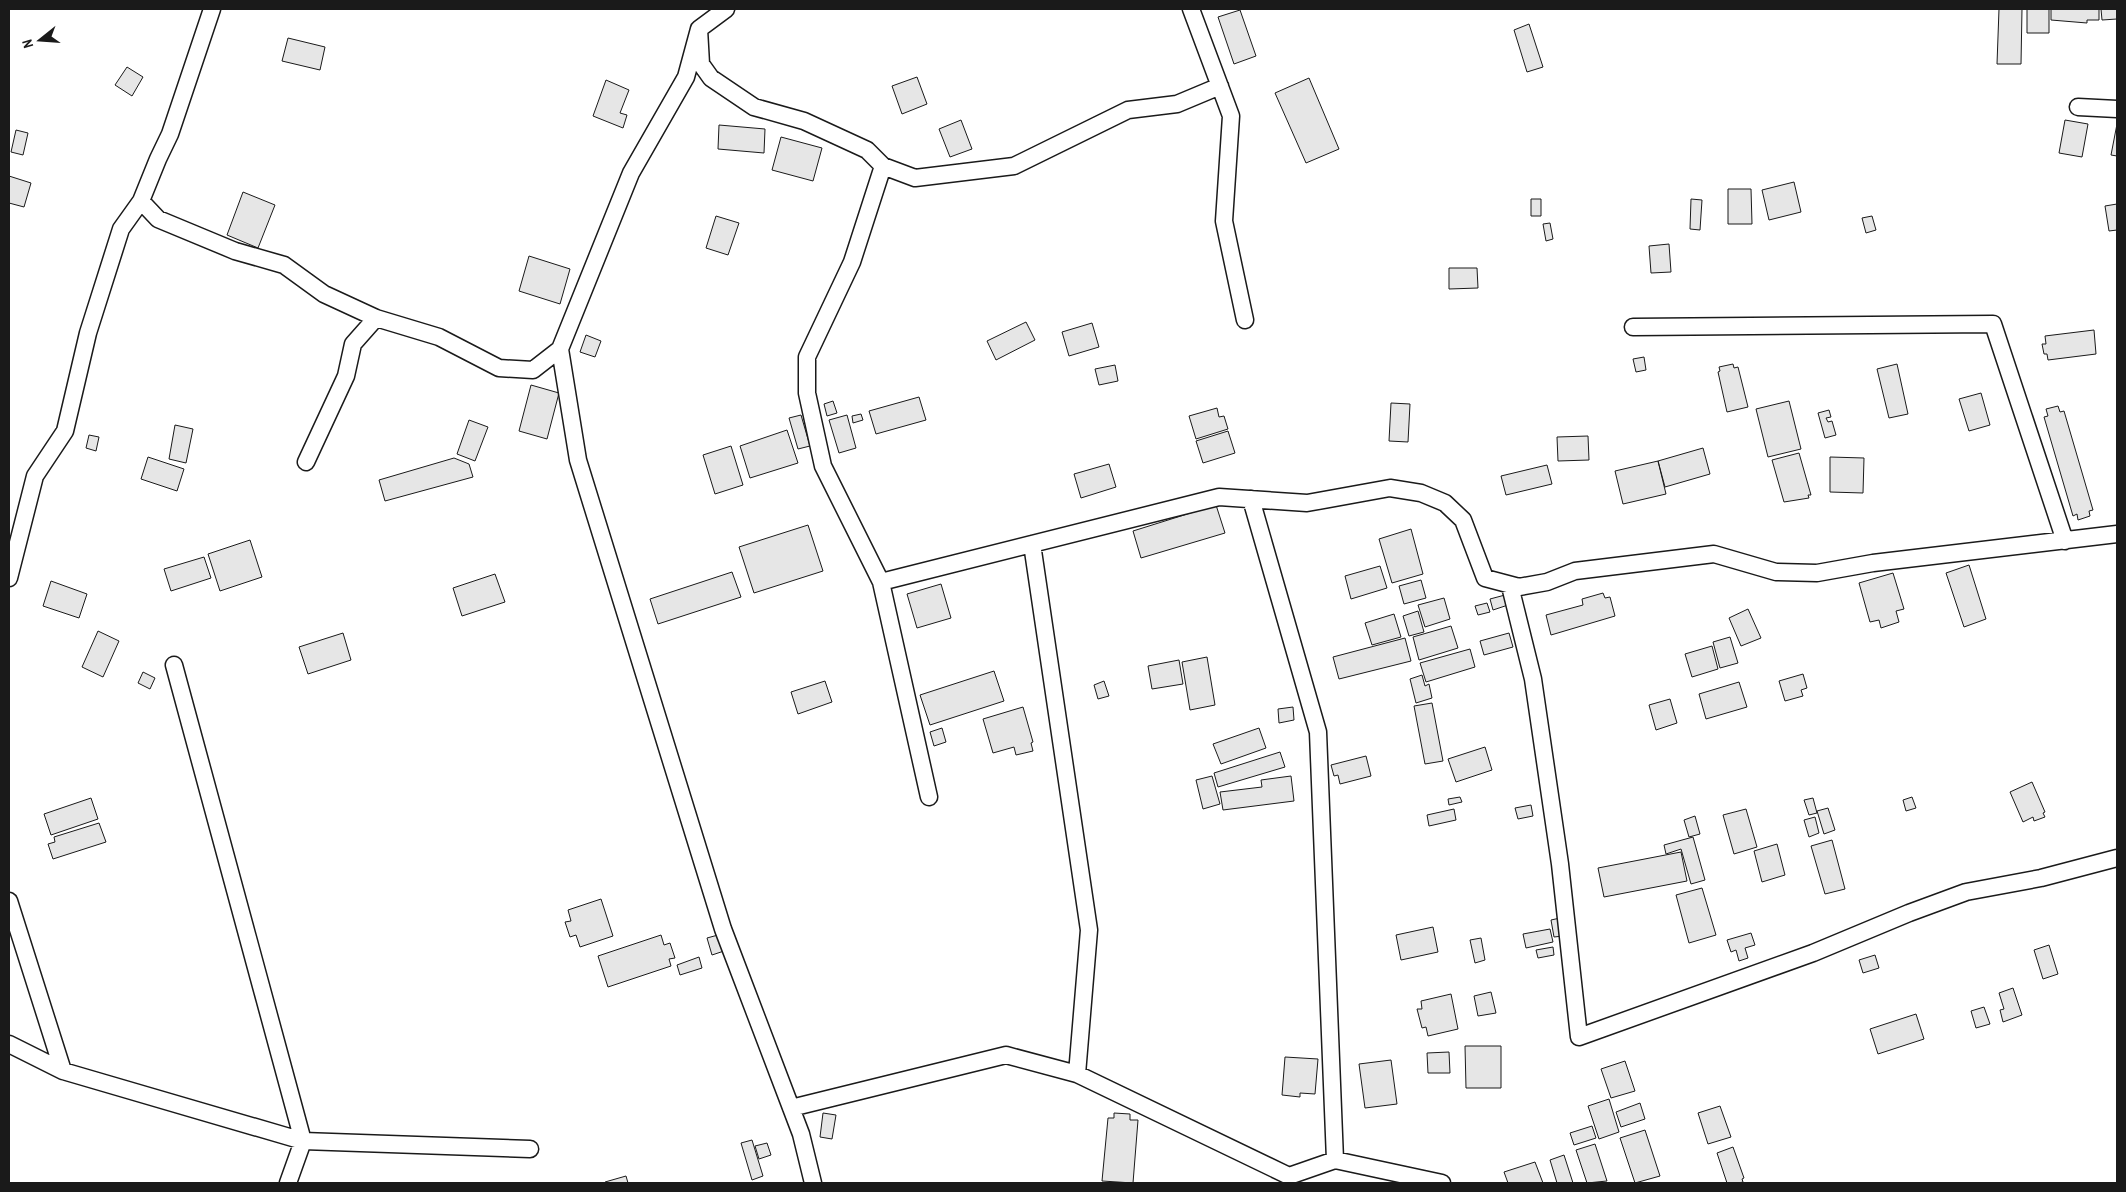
<svg xmlns="http://www.w3.org/2000/svg" width="2126" height="1192" viewBox="0 0 2126 1192" font-family="'Archivo Narrow',sans-serif">
  <rect width="100%" height="100%" fill="#fff"/>
  <path fill="#e6e6e6" stroke="#1a1a1a" d="M 1999,9 L 2022,9 L 2021,64 L 1997,64 Z
    M 2027,9 L 2049,9 L 2049,33 L 2027,33 Z
    M 2051,9 L 2099,9 L 2099,20 L 2087,20 L 2087,23 L 2051,20 Z
    M 2101,9 L 2117,9 L 2117,19 L 2102,20 Z
    M 1240,10 L 1256,56 L 1234,64 L 1218,17 Z
    M 1529,24 L 1543,67 L 1527,72 L 1514,30 Z
    M 288,38 L 325,47 L 320,70 L 282,61 Z
    M 127,67 L 143,77 L 132,96 L 115,85 Z
    M 917,77 L 927,104 L 902,114 L 892,86 Z
    M 1309,78 L 1339,149 L 1306,163 L 1275,93 Z
    M 606,80 L 629,90 L 620,113 L 627,115 L 623,128 L 593,116 Z
    M 961,120 L 972,149 L 950,157 L 939,129 Z
    M 2065,120 L 2088,124 L 2082,157 L 2059,153 Z
    M 2117,124 L 2117,156 L 2111,155 Z
    M 719,125 L 765,129 L 764,153 L 718,149 Z
    M 16,130 L 28,133 L 23,155 L 11,152 Z
    M 781,137 L 822,148 L 813,181 L 772,170 Z
    M 9,176 L 31,183 L 24,207 L 9,203 Z
    M 1794,182 L 1801,212 L 1769,220 L 1762,190 Z
    M 1728,189 L 1751,189 L 1752,224 L 1728,224 Z
    M 243,192 L 275,205 L 258,248 L 227,235 Z
    M 1531,199 L 1541,199 L 1541,216 L 1531,216 Z
    M 1691,199 L 1702,200 L 1700,230 L 1690,229 Z
    M 2117,204 L 2117,230 L 2109,231 L 2105,206 Z
    M 716,216 L 739,223 L 728,255 L 706,248 Z
    M 1872,216 L 1876,230 L 1866,233 L 1862,218 Z
    M 1550,223 L 1553,239 L 1546,241 L 1543,224 Z
    M 1669,244 L 1671,272 L 1651,273 L 1649,246 Z
    M 529,256 L 570,269 L 560,304 L 519,291 Z
    M 1449,268 L 1477,268 L 1478,288 L 1449,289 Z
    M 1026,322 L 1035,340 L 996,360 L 987,341 Z
    M 1092,323 L 1099,347 L 1069,356 L 1062,332 Z
    M 2094,330 L 2096,354 L 2048,360 L 2047,354 L 2044,354 L 2042,344 L 2046,344 L 2045,336 Z
    M 586,335 L 601,341 L 595,357 L 580,352 Z
    M 1644,357 L 1646,370 L 1636,372 L 1633,359 Z
    M 1733,364 L 1734,368 L 1738,367 L 1748,407 L 1727,412 L 1718,372 L 1720,371 L 1719,367 Z
    M 1897,364 L 1908,414 L 1889,418 L 1877,369 Z
    M 1115,365 L 1118,381 L 1099,385 L 1095,369 Z
    M 531,385 L 559,393 L 547,439 L 519,431 Z
    M 1981,393 L 1990,425 L 1969,431 L 1959,399 Z
    M 919,397 L 926,420 L 876,434 L 869,411 Z
    M 833,401 L 837,413 L 827,416 L 824,404 Z
    M 1789,401 L 1801,449 L 1768,457 L 1756,409 Z
    M 1391,403 L 1410,404 L 1408,442 L 1389,441 Z
    M 2058,406 L 2060,412 L 2064,411 L 2093,510 L 2089,511 L 2090,516 L 2078,520 L 2077,514 L 2073,516 L 2044,417 L 2048,416 L 2046,409 Z
    M 1217,408 L 1219,417 L 1224,416 L 1228,429 L 1196,439 L 1189,416 Z
    M 1829,410 L 1831,417 L 1826,418 L 1828,422 L 1832,421 L 1836,435 L 1825,438 L 1818,413 Z
    M 861,414 L 863,420 L 853,423 L 852,416 Z
    M 801,415 L 810,446 L 798,449 L 789,418 Z
    M 847,415 L 856,448 L 839,453 L 829,420 Z
    M 469,420 L 488,427 L 475,461 L 457,454 Z
    M 175,425 L 193,429 L 186,463 L 169,459 Z
    M 787,430 L 798,463 L 750,478 L 740,446 Z
    M 1228,431 L 1235,453 L 1203,463 L 1196,441 Z
    M 89,435 L 99,437 L 96,451 L 86,448 Z
    M 1588,436 L 1589,460 L 1558,461 L 1557,437 Z
    M 731,446 L 743,485 L 715,494 L 703,455 Z
    M 1703,448 L 1710,474 L 1665,487 L 1658,461 Z
    M 1799,453 L 1811,495 L 1808,495 L 1809,498 L 1784,502 L 1772,460 Z
    M 148,457 L 184,469 L 177,491 L 141,479 Z
    M 1830,457 L 1864,458 L 1863,493 L 1830,492 Z
    M 454,458 L 469,464 L 473,477 L 385,501 L 379,480 Z
    M 1658,461 L 1666,494 L 1623,504 L 1615,471 Z
    M 1109,464 L 1116,487 L 1081,498 L 1074,474 Z
    M 1547,465 L 1552,484 L 1506,495 L 1501,476 Z
    M 1216,505 L 1225,533 L 1141,558 L 1133,531 Z
    M 808,525 L 823,571 L 754,593 L 739,547 Z
    M 1411,529 L 1423,574 L 1392,583 L 1379,539 Z
    M 250,540 L 262,577 L 220,591 L 208,554 Z
    M 204,557 L 211,578 L 171,591 L 164,569 Z
    M 1969,565 L 1986,619 L 1964,627 L 1946,573 Z
    M 1380,566 L 1387,588 L 1351,599 L 1345,576 Z
    M 732,572 L 741,597 L 658,624 L 650,599 Z
    M 1893,573 L 1904,609 L 1896,611 L 1899,622 L 1881,628 L 1879,620 L 1870,622 L 1859,583 Z
    M 495,574 L 505,602 L 462,616 L 453,588 Z
    M 1421,580 L 1426,598 L 1404,604 L 1399,586 Z
    M 51,581 L 87,594 L 79,618 L 43,606 Z
    M 941,584 L 951,618 L 917,628 L 907,594 Z
    M 1603,593 L 1605,598 L 1610,597 L 1615,616 L 1551,635 L 1546,615 L 1583,605 L 1582,599 Z
    M 1505,595 L 1508,605 L 1493,610 L 1490,599 Z
    M 1444,598 L 1450,619 L 1425,627 L 1418,605 Z
    M 1487,603 L 1490,612 L 1478,615 L 1475,606 Z
    M 1748,609 L 1761,638 L 1741,646 L 1729,618 Z
    M 1418,611 L 1424,632 L 1409,636 L 1403,616 Z
    M 1394,614 L 1401,637 L 1372,645 L 1365,623 Z
    M 1451,626 L 1458,648 L 1419,660 L 1413,637 Z
    M 98,631 L 119,641 L 103,677 L 82,667 Z
    M 343,633 L 351,660 L 308,674 L 299,647 Z
    M 1509,633 L 1513,647 L 1484,655 L 1480,641 Z
    M 1730,637 L 1738,663 L 1720,668 L 1713,642 Z
    M 1405,638 L 1411,661 L 1339,679 L 1333,657 Z
    M 1712,646 L 1718,669 L 1692,677 L 1685,654 Z
    M 1470,649 L 1475,667 L 1426,682 L 1420,663 Z
    M 1207,657 L 1215,705 L 1190,710 L 1182,662 Z
    M 1179,660 L 1183,684 L 1152,689 L 1148,666 Z
    M 994,671 L 1004,701 L 930,725 L 920,695 Z
    M 143,672 L 155,678 L 150,689 L 138,683 Z
    M 1803,674 L 1807,688 L 1801,690 L 1803,696 L 1785,701 L 1779,681 Z
    M 1422,675 L 1425,686 L 1429,684 L 1432,698 L 1416,703 L 1410,679 Z
    M 825,681 L 832,702 L 798,714 L 791,692 Z
    M 1104,681 L 1109,696 L 1098,699 L 1094,685 Z
    M 1739,682 L 1747,707 L 1706,719 L 1699,694 Z
    M 1670,699 L 1677,723 L 1656,730 L 1649,705 Z
    M 1432,703 L 1443,761 L 1425,764 L 1414,706 Z
    M 1023,707 L 1033,742 L 1031,743 L 1033,751 L 1016,755 L 1014,747 L 993,753 L 983,719 Z
    M 1293,707 L 1294,720 L 1279,723 L 1278,709 Z
    M 942,728 L 946,742 L 934,746 L 930,732 Z
    M 1259,728 L 1266,748 L 1221,764 L 1213,744 Z
    M 1485,747 L 1492,770 L 1456,782 L 1448,759 Z
    M 1280,752 L 1285,767 L 1218,787 L 1214,773 Z
    M 1366,756 L 1371,776 L 1340,784 L 1338,775 L 1334,776 L 1331,765 Z
    M 1212,776 L 1220,804 L 1203,809 L 1196,780 Z
    M 1291,776 L 1294,801 L 1223,810 L 1220,792 L 1262,787 L 1261,780 Z
    M 2032,782 L 2045,812 L 2043,813 L 2045,817 L 2034,821 L 2033,817 L 2023,822 L 2010,792 Z
    M 1460,797 L 1462,802 L 1449,805 L 1448,799 Z
    M 1912,797 L 1916,808 L 1906,811 L 1903,800 Z
    M 91,798 L 98,819 L 51,835 L 44,814 Z
    M 1813,798 L 1817,813 L 1809,815 L 1804,800 Z
    M 1531,805 L 1533,816 L 1518,819 L 1515,808 Z
    M 1828,808 L 1835,830 L 1824,834 L 1817,811 Z
    M 1454,809 L 1456,820 L 1429,826 L 1427,815 Z
    M 1746,809 L 1757,847 L 1734,854 L 1723,815 Z
    M 1695,816 L 1700,834 L 1689,837 L 1684,820 Z
    M 1815,817 L 1819,833 L 1809,837 L 1804,820 Z
    M 99,823 L 106,842 L 53,859 L 48,844 L 55,842 L 54,837 Z
    M 1693,837 L 1705,880 L 1691,884 L 1681,849 L 1666,854 L 1664,845 Z
    M 1832,840 L 1845,889 L 1825,894 L 1811,846 Z
    M 1777,844 L 1785,875 L 1762,882 L 1754,851 Z
    M 1681,852 L 1687,881 L 1604,897 L 1598,868 Z
    M 1702,888 L 1716,935 L 1689,943 L 1676,895 Z
    M 601,899 L 613,936 L 580,947 L 576,935 L 570,937 L 565,922 L 571,921 L 568,910 Z
    M 1560,918 L 1563,936 L 1554,937 L 1551,920 Z
    M 1433,927 L 1438,952 L 1401,960 L 1396,935 Z
    M 1550,929 L 1553,942 L 1526,948 L 1523,934 Z
    M 1751,933 L 1755,945 L 1745,948 L 1748,958 L 1739,961 L 1736,950 L 1731,952 L 1727,940 Z
    M 661,935 L 664,945 L 670,943 L 675,958 L 669,959 L 671,966 L 608,987 L 598,956 Z
    M 718,935 L 724,951 L 712,955 L 707,938 Z
    M 1481,938 L 1485,960 L 1475,963 L 1470,940 Z
    M 2049,945 L 2058,974 L 2043,979 L 2034,950 Z
    M 1553,947 L 1554,955 L 1538,958 L 1536,950 Z
    M 1875,955 L 1879,968 L 1863,973 L 1859,960 Z
    M 699,957 L 702,968 L 680,975 L 677,965 Z
    M 2013,988 L 2022,1015 L 2003,1022 L 2000,1010 L 2004,1009 L 1999,993 Z
    M 1491,992 L 1496,1013 L 1478,1016 L 1474,996 Z
    M 1451,994 L 1458,1029 L 1428,1036 L 1426,1027 L 1422,1028 L 1417,1009 L 1422,1009 L 1421,1001 Z
    M 1984,1007 L 1990,1024 L 1976,1028 L 1971,1011 Z
    M 1916,1014 L 1924,1039 L 1878,1054 L 1870,1029 Z
    M 1465,1046 L 1501,1046 L 1501,1088 L 1466,1088 Z
    M 1449,1052 L 1450,1073 L 1428,1073 L 1427,1053 Z
    M 1285,1057 L 1318,1059 L 1315,1094 L 1300,1093 L 1300,1097 L 1282,1095 Z
    M 1391,1060 L 1397,1104 L 1365,1108 L 1359,1064 Z
    M 1625,1061 L 1635,1091 L 1611,1098 L 1601,1069 Z
    M 1609,1099 L 1619,1132 L 1599,1139 L 1588,1106 Z
    M 1640,1103 L 1645,1119 L 1621,1127 L 1616,1112 Z
    M 1720,1106 L 1731,1137 L 1708,1144 L 1698,1113 Z
    M 823,1113 L 836,1115 L 832,1139 L 820,1137 Z
    M 1114,1113 L 1130,1114 L 1130,1120 L 1138,1120 L 1133,1183 L 1102,1181 L 1108,1118 L 1114,1118 Z
    M 1592,1126 L 1596,1138 L 1574,1145 L 1570,1133 Z
    M 1645,1130 L 1660,1176 L 1635,1183 L 1620,1138 Z
    M 752,1140 L 763,1176 L 752,1180 L 741,1143 Z
    M 767,1143 L 771,1155 L 759,1159 L 755,1146 Z
    M 1595,1144 L 1607,1181 L 1587,1183 L 1576,1150 Z
    M 1733,1147 L 1744,1178 L 1742,1179 L 1743,1182 L 1739,1183 L 1727,1183 L 1717,1153 Z
    M 1564,1155 L 1573,1183 L 1557,1183 L 1550,1160 Z
    M 1535,1162 L 1543,1183 L 1508,1183 L 1504,1172 Z
    M 626,1176 L 628,1183 L 606,1183 L 605,1182 Z"/>
  <g fill="none" stroke-linecap="round" stroke-linejoin="round">
    <defs>
      <path id="minor" d="M 1191,9 L 1231,116 L 1224,221 L 1245,320
        M 699,29 L 701,64 L 711,78 L 754,107 L 804,121 L 867,150 L 883,166 L 852,262 L 807,357 L 807,393 L 823,466 L 881,582 L 929,797
        M 2078,107 L 2117,109
        M 883,166 L 915,178 L 1014,166 L 1128,110 L 1177,104 L 1220,86
        M 141,201 L 158,219 L 235,251 L 284,265 L 324,294 L 376,318 L 439,337 L 499,368 L 533,370 L 560,349 L 631,173 L 686,77 L 699,29 L 726,9
        M 1633,327 L 1993,324 L 2065,541
        M 560,349 L 578,460 L 723,929 L 801,1134 L 813,1183
        M 306,462 L 346,376 L 353,344 L 376,318
        M 1251,499 L 1318,732 L 1335,1160
        M 1032,544 L 1089,930 L 1077,1074
        M 9,578 L 35,476 L 65,431 L 88,333 L 121,229 L 141,201 L 158,159 L 170,134 L 212,9
        M 881,582 L 1219,497 L 1307,503 L 1390,488 L 1421,493 L 1445,503 L 1463,520 L 1485,578 L 1519,587 L 1547,582 L 1575,571 L 1714,554 L 1776,572 L 1817,573 L 1873,563 L 2117,534
        M 1510,586 L 1533,679 L 1560,864 L 1579,1037 L 1813,953 L 1909,913 L 1966,892 L 2041,878 L 2117,858
        M 174,665 L 303,1141 L 288,1183
        M 9,901 L 63,1071
        M 9,1044 L 63,1071 L 303,1141 L 530,1149
        M 791,1108 L 1006,1055 L 1077,1074 L 1289,1176 L 1335,1160 L 1442,1183"/>
    </defs>
    <use href="#minor" stroke="#1a1a1a" stroke-width="19"/>
    <use href="#minor" stroke="#fff" stroke-width="16"/>
  </g>
  <rect width="2126" height="1192" fill="none" stroke="#1a1a1a" stroke-width="20"/>
  <g transform="translate(40 40) rotate(253)" stroke="#ffffff" stroke-width="4" paint-order="stroke">
  <path d="M0-4L9 19L0 12L-9 19Z" fill="#1a1a1a"/>
  <text y="-8" font-size="14" font-weight="bold" text-anchor="middle" fill="#1a1a1a">N</text>
  </g>
</svg>
